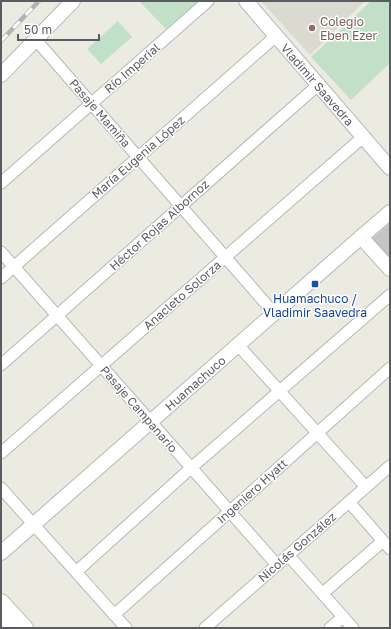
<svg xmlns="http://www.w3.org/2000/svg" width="391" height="629" viewBox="0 0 391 629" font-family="'Golos Text',sans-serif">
  <rect width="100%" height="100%" fill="#ebebe2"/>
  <path fill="#dbdad1" d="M 261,1 L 365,1 L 310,55 Z"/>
  <path fill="#c2e0c7" d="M 139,1 L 199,1 L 166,29 Z
    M 371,1 L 390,1 L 390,63 L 351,100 L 311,57 Z
    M 118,21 L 132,37 L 101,64 L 87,49 Z"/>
  <path fill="#c7c5bf" stroke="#cfcdc2" d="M 390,223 L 390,260 L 372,239 Z"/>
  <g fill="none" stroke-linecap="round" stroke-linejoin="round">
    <defs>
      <path id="minor" d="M 36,40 L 274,313
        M 1,183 L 208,1
        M 1,252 L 277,565
        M 1,278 L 276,36
        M 238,345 L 366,487
        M 1,365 L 318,85
        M 1,453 L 363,137
        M 1,488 L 126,628
        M 349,502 L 390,549
        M 288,555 L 353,628
        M 76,572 L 191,468 L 390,295
        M 323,593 L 383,541
        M 114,615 L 390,368
        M 205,628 L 390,466
        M 330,628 L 343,617"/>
      <g id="tertiary">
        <path id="s1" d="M 246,1 L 390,168"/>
        <path d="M 1,75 L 73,1"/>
        <path d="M 361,237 L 390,269"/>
        <path id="s2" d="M 1,553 L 361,237 L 390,212"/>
      </g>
      <path id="secondary" d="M 1,602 L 25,628
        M 1,621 L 7,628"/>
    </defs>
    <use href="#minor" stroke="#b5b6bb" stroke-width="13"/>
    <use href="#tertiary" stroke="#b5b6bb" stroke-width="16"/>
    <use href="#secondary" stroke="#b8b9bf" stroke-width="18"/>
    <use href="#minor" stroke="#fff" stroke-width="11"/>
    <use href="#tertiary" stroke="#fff" stroke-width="14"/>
    <use href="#secondary" stroke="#fff" stroke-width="16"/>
    <defs>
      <path id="rail" d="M 1,41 L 39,1"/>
    </defs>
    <use href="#rail" stroke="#b2b3b3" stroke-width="4.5"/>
    <use href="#rail" stroke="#fff" stroke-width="3" stroke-dasharray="9" stroke-linecap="butt"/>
  </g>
  <circle fill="#8d6e63" stroke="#fff" stroke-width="1.5" cx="312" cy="28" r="4"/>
  <rect fill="#1a4fb4" stroke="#fff" stroke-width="1.5" x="311" y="280" width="8" height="8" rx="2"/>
  <g text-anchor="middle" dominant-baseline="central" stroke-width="3" stroke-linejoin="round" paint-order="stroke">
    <g font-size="12" fill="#785e54" stroke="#fff" text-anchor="start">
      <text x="320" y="21">Colegio<tspan x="320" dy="14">Eben Ezer</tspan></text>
    </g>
    <g font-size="12" fill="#5b5c61" stroke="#fff">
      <text transform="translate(132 68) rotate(-41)">Río Imperial</text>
      <text stroke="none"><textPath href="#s1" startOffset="110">Vladimir Saavedra</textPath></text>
      <text transform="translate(100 113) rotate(49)">Pasaje Mamiña</text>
      <text transform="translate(138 157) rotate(-41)">María Eugenia López</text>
      <text transform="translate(159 225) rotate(-42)">Héctor Rojas Albornoz</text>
      <text transform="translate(182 295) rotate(-41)">Anacleto Solorza</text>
      <text stroke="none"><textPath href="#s2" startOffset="258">Huamachuco</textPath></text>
      <text transform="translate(139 409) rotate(49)">Pasaje Campanario</text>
      <text transform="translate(252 491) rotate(-42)">Ingeniero Hyatt</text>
      <text transform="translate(297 547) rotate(-41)">Nicolás González</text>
    </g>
    <g font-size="12" fill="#164399" stroke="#fff">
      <text x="315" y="298">Huamachuco /<tspan x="315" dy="14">Vladimir Saavedra</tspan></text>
    </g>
  </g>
  <rect width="391" height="629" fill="none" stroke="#5b5c61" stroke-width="4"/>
  <path d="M18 34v6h81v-6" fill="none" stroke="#5b5c61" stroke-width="2"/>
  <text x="24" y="34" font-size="12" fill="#5b5c61" stroke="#ffffff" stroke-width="3" paint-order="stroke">50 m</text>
</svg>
